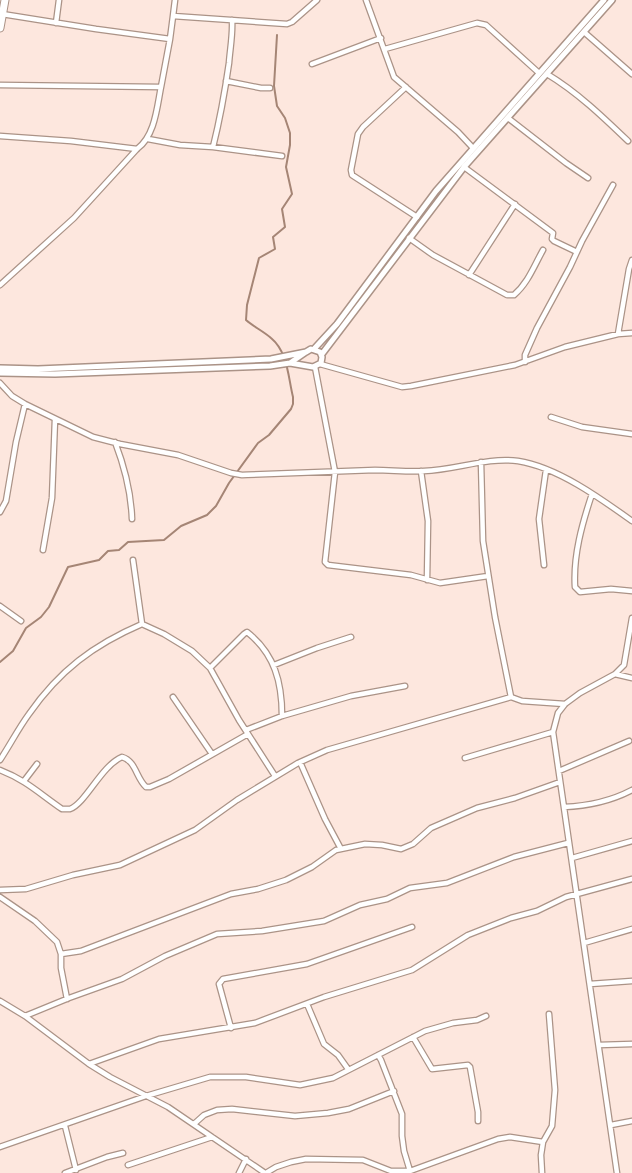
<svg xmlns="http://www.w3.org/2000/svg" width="632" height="1173" viewBox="0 0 632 1173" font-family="'Roboto Condensed',sans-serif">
  <rect width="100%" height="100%" fill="#fde7de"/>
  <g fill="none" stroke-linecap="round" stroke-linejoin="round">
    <path stroke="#a58575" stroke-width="2" d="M 0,662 L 13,651 L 26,628 L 41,617 L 49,607 L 68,567 L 99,560 L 108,551 L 119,550 L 128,542 L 164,540 L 181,526 L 207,515 L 216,506 L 229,483 L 258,443 L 269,435 L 291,409 L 293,404 L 293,397 C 288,377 288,352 271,338 C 263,331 254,327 246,320 L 247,305 L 259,258 L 275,249 L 273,237 L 285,227 L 282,209 L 292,194 L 286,167 L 290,145 L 290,133 L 285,118 L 277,106 L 274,86 L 277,35"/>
    <defs>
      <path id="minor" d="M 366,0 L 394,77 L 458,132 L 473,148
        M 2,14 L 96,29 L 170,39 L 161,87
        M 173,16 L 175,0
        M 56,23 L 59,0
        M 584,32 L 632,74
        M 170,39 L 173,16 L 287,24 L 292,22 L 317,0
        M 385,49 L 477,23 L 486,25 L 539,73
        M 312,64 L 381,38
        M 547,74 C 577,92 603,117 628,141
        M 226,81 L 261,88 L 270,88
        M 0,85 L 161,87 C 157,107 155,136 137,149 L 74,218 L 0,285
        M 406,87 L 363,127 L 358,134 L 351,170 L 352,175 L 417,217
        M 508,118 L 566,163 L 588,178
        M 0,136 L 71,141 L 137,149
        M 148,139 L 180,145 L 213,147 L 282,156
        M 213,147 C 220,119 225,91 229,63 C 230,49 233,34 232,20
        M 464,167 L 553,233 L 552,239 L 554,241 L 577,252
        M 409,238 L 433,255 L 507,295 L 514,295 C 528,283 534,266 543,250
        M 469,275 L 515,204
        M 618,334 L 629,269 L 632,260
        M 525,362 L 525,355 L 537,328 L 570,267 L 582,241 L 613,185
        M 320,364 L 402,387 L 411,386 L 515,365 L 565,347 L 618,334 L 632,333
        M 315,367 L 335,472 L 325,562 L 328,565 L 411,575 L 440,583 L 488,576
        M 0,383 L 12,396 L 25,404 L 93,437 L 120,444 L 178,455 L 231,473 L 242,475 C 286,473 330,472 375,470 C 391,470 408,472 424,471 C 456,470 486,457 518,461 C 557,467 600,498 632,521
        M 551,417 L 582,427 L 632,434
        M 115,442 C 125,468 131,491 132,519
        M 421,471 L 428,521 L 427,580
        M 592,494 C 582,524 573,556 575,587 L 580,592 L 611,589 L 632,591
        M 0,512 L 6,501 L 16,442 L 25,404
        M 43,550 L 52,498 L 55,419
        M 133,560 L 142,624
        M 544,565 L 539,519 L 546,470
        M 0,606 L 21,621
        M 274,665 L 317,648 L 351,637
        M 210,668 L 244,634 L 247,632 C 275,654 282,683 282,716
        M 615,674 L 632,678
        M 173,697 L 212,754
        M 511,697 L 522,701 L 565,704
        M 246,730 L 282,716 L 351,696 L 405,686
        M 465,758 L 553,732
        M 0,760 C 10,745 18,729 29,714 C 59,671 93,645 142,624 L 164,634 L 192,651 L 210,668 L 239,720 L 275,776
        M 300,762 L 325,819 L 341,849
        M 0,770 C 26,780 40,794 62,809 C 64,809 67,809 70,809 C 86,803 101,766 122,757 C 136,761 136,778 146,787 L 150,787 L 169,779 L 248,734
        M 559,771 L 629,741
        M 24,781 L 37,764
        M 564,807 C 588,806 611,801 632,790
        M 572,858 L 632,841
        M 0,890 L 26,889 L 73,875 L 120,865 L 195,830 L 237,800 L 298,763 L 327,750 L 511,697 L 495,617 L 483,541 L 481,462
        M 0,897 L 35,921 L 57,942 L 61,954 L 61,968 L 67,999
        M 584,943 L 632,929
        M 61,954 L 81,951 L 231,894 L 258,889 L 286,880 L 312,867 L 336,850 L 365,844 L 382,845 L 401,849 L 413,844 L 431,828 L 477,808 L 515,798 L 560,782
        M 590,984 L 632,981
        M 0,1001 L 25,1016 L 89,1064 L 110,1077 L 168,1107 L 265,1173
        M 307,1004 L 324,1044 L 338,1055 L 348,1069
        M 25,1016 L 69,998 L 122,979 L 165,956 L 217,934 L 262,931 L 324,921 L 360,905 L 387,899 L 410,888 L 447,883 L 514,857 L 568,843
        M 231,1028 L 219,984 L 223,979 L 307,964 L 412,927
        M 413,1037 L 432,1069 L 468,1065 L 470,1067 L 478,1112 L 478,1121
        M 599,1045 L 632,1044
        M 378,1055 L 381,1060 L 402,1114 L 402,1136 L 404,1151 L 410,1171
        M 89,1064 L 159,1039 L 255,1023 L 324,997 L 412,970 L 468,935 L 511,918 L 537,911 L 566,897 L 632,879
        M 194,1124 L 204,1115 L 217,1110 L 232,1109 L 295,1116 L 328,1113 L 349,1109 L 394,1091
        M 611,1125 L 632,1121
        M 65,1126 L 76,1170
        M 0,1147 L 146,1096 L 210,1077 L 246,1077 L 300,1085 L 333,1078 L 425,1031 L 453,1023 L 477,1020 L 486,1016
        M 128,1165 L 212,1137
        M 65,1173 L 107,1157 L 123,1153
        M 239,1173 L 246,1159
        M 266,1173 L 276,1167 L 291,1162 L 306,1159 L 363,1160 L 391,1171 L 410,1171 L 498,1139 L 510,1137 L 543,1142
        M 542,1173 L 541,1155 L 543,1142 L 552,1126 L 555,1090 L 549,1014
        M 617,1173 L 553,732 L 558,713 L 565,704 L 580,693 L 615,674 L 624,665 L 632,618"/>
      <path id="tertiary" d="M 314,349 L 337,324 L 436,191 L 604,0
        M 322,354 L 464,167 L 612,0
        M 0,368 L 38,369 L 271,359 L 306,352 L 311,349 L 320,352 L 322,357 L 321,363 L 313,367 L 290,363 L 306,352
        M 0,373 L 55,374 L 270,366 L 290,363"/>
      <path id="trunk" d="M 0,28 L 5,0"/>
    </defs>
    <use href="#minor" stroke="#ab9387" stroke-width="7"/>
    <use href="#tertiary" stroke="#ab9387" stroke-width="8"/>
    <use href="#trunk" stroke="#ab9387" stroke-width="9"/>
    <use href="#minor" stroke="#fff" stroke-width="4.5"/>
    <use href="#tertiary" stroke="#fff" stroke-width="5"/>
    <use href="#trunk" stroke="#fff" stroke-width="7"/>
  </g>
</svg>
